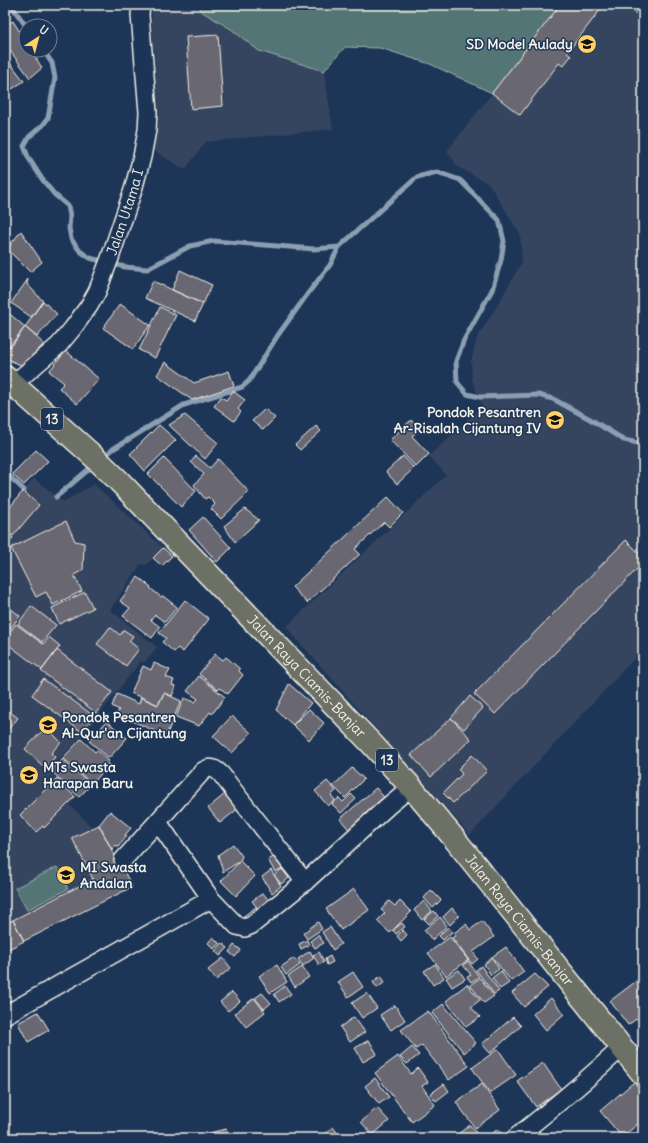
<svg xmlns="http://www.w3.org/2000/svg" width="648" height="1143" viewBox="0 0 648 1143" font-family="Delius,sans-serif">
  <rect width="100%" height="100%" fill="#1d3557"/>
  <filter id="ink" filterUnits="userSpaceOnUse"><feTurbulence type="fractalNoise" baseFrequency=".025" numOctaves="2"/><feDisplacementMap in="SourceGraphic" scale="8" xChannelSelector="R" yChannelSelector="G"/><feConvolveMatrix kernelMatrix="1 2 1 2 8 2 1 2 1" color-interpolation-filters="sRGB"/></filter>
  <g filter="url(#ink)">
    <path fill="#34445f" d="M 152,5 L 203,5 L 199,11 L 231,29 L 259,51 L 324,71 L 333,129 L 206,142 L 185,170 L 153,150 L 157,134 L 159,117 L 152,28 Z
      M 560,5 L 643,5 L 643,649 L 470,835 L 286,627 L 446,475 L 429,456 L 482,406 L 472,380 L 471,361 L 477,338 L 501,299 L 522,262 L 520,234 L 489,184 L 458,167 L 447,151 Z
      M 34,478 L 63,502 L 94,484 L 172,556 L 162,566 L 153,558 L 146,565 L 141,564 L 110,610 L 157,647 L 144,663 L 141,661 L 83,735 L 48,771 L 76,798 L 70,805 L 93,828 L 99,825 L 118,864 L 120,863 L 132,887 L 5,951 L 5,513 Z"/>
    <path fill="#527475" stroke="#a3b2ae" d="M 203,5 L 560,5 L 492,93 L 430,64 L 380,48 L 345,47 L 324,71 L 259,51 L 231,29 L 199,10 Z
      M 57,867 L 68,889 L 27,910 L 15,888 Z"/>
    <g fill="none" stroke-linecap="round" stroke-linejoin="round">
      <path stroke="#8c9fb2" stroke-width="5" d="M 11,5 L 26,26
        M 43,50 L 52,63 L 55,78 L 48,118 L 43,125 L 29,137 L 24,146 L 28,157 L 42,179 L 54,194 L 68,206 L 70,216 L 69,228 L 71,239 L 80,251 L 90,258 L 125,267 L 147,269 L 190,246 L 214,241 L 314,249 L 339,247 L 417,177 L 437,172 L 460,180 L 499,220 L 504,241 L 501,260 L 492,290 L 464,340 L 456,361 L 457,382 L 467,394 L 480,397 L 538,395 L 553,399 L 590,419 L 624,440 L 643,444
        M 103,458 L 113,449 L 184,405 L 242,387 L 249,381 L 278,335 L 309,292 L 330,265 L 339,247
        M 5,471 L 10,477 L 24,490
        M 56,497 L 95,464"/>
    </g>
    <path fill="#696772" stroke="#f4f1e8" d="M 560,5 L 604,5 L 567,53 L 571,56 L 563,66 L 559,63 L 520,115 L 492,93 Z
      M 625,5 L 643,5 L 643,19 Z
      M 13,21 L 26,42 L 26,50 L 31,50 L 42,68 L 30,78 L 5,44 L 5,25 Z
      M 218,35 L 223,106 L 191,109 L 186,37 Z
      M 5,56 L 24,81 L 12,89 L 5,79 Z
      M 21,231 L 42,262 L 30,272 L 7,249 Z
      M 180,270 L 212,285 L 203,304 L 172,290 Z
      M 28,279 L 27,284 L 43,301 L 31,317 L 11,303 Z
      M 153,281 L 203,304 L 195,321 L 145,298 Z
      M 43,301 L 57,314 L 37,337 L 25,327 Z
      M 120,304 L 150,325 L 133,349 L 103,328 Z
      M 160,307 L 176,315 L 155,358 L 139,350 Z
      M 5,310 L 25,327 L 11,347 L 5,341 Z
      M 25,327 L 44,344 L 23,366 L 5,358 L 5,352 Z
      M 66,351 L 99,379 L 77,404 L 59,388 L 64,383 L 49,371 Z
      M 165,362 L 194,383 L 229,371 L 234,386 L 192,400 L 157,375 Z
      M 233,391 L 245,400 L 238,409 L 241,412 L 234,421 L 214,406 L 221,397 L 226,400 Z
      M 265,409 L 275,418 L 263,430 L 252,421 Z
      M 185,415 L 218,443 L 205,459 L 169,425 Z
      M 411,420 L 420,429 L 412,436 L 429,454 L 416,467 L 390,440 Z
      M 159,425 L 176,440 L 145,471 L 130,454 Z
      M 316,426 L 321,431 L 300,450 L 295,445 Z
      M 36,450 L 48,461 L 24,485 L 12,474 Z
      M 196,456 L 210,468 L 218,459 L 249,492 L 221,519 L 211,509 L 215,504 L 208,497 L 205,499 L 194,485 L 204,474 L 191,462 Z
      M 403,456 L 414,468 L 397,484 L 386,472 Z
      M 164,458 L 196,491 L 181,507 L 148,474 Z
      M 23,491 L 39,505 L 13,536 L 5,529 L 5,513 Z
      M 388,497 L 403,513 L 389,527 L 384,522 L 355,549 L 360,554 L 307,603 L 292,587 Z
      M 245,509 L 259,520 L 235,542 L 224,526 Z
      M 203,517 L 231,548 L 217,562 L 189,530 Z
      M 66,521 L 75,541 L 84,543 L 83,570 L 74,575 L 82,591 L 53,605 L 46,592 L 36,597 L 11,548 Z
      M 5,531 L 13,538 L 5,547 Z
      M 643,532 L 643,543 L 638,538 Z
      M 626,540 L 643,557 L 643,563 L 495,714 L 474,694 Z
      M 163,548 L 172,556 L 162,566 L 153,558 Z
      M 138,577 L 151,587 L 150,588 L 161,597 L 163,596 L 177,607 L 165,622 L 155,615 L 151,620 L 160,627 L 152,638 L 123,616 L 130,608 L 120,601 Z
      M 85,592 L 93,608 L 59,624 L 52,608 Z
      M 185,600 L 209,619 L 183,652 L 178,648 L 174,652 L 162,642 L 166,638 L 159,633 Z
      M 5,604 L 20,616 L 5,635 Z
      M 31,606 L 56,625 L 42,642 L 18,624 Z
      M 16,624 L 43,644 L 49,637 L 60,646 L 42,670 L 5,642 L 5,638 Z
      M 110,627 L 120,635 L 124,630 L 133,636 L 129,641 L 139,649 L 126,666 L 97,644 Z
      M 57,650 L 112,692 L 96,713 L 41,671 Z
      M 215,654 L 223,660 L 226,657 L 240,669 L 239,671 L 243,675 L 228,694 L 220,688 L 218,690 L 199,674 Z
      M 154,663 L 170,670 L 166,677 L 174,680 L 172,685 L 176,686 L 172,696 L 164,693 L 158,705 L 131,693 L 143,666 L 151,670 Z
      M 199,676 L 225,697 L 212,714 L 210,712 L 199,726 L 176,717 L 184,698 L 195,702 L 198,699 L 187,691 Z
      M 43,679 L 94,716 L 82,732 L 32,695 Z
      M 289,684 L 311,703 L 293,725 L 276,710 Z
      M 164,693 L 181,701 L 166,736 L 117,714 L 119,710 L 112,706 L 117,694 L 139,704 L 141,697 L 158,705 Z
      M 470,696 L 483,708 L 464,729 L 451,718 Z
      M 5,708 L 18,718 L 5,733 Z
      M 309,709 L 324,723 L 309,740 L 293,725 Z
      M 232,716 L 251,733 L 232,753 L 213,736 Z
      M 451,718 L 471,739 L 431,777 L 411,755 Z
      M 107,721 L 127,738 L 109,758 L 89,741 Z
      M 46,727 L 61,742 L 51,753 L 55,757 L 45,768 L 25,749 Z
      M 81,739 L 95,752 L 97,750 L 109,761 L 107,763 L 109,765 L 92,784 L 63,758 Z
      M 472,755 L 487,771 L 453,803 L 443,793 L 462,774 L 458,769 Z
      M 63,759 L 91,785 L 79,797 L 51,771 Z
      M 352,768 L 364,779 L 345,798 L 333,786 Z
      M 57,778 L 75,797 L 44,828 L 43,826 L 36,832 L 20,815 Z
      M 327,781 L 336,791 L 331,795 L 335,800 L 328,806 L 315,791 Z
      M 376,788 L 388,802 L 352,833 L 340,819 Z
      M 231,789 L 244,804 L 220,823 L 208,808 Z
      M 351,794 L 356,799 L 341,813 L 332,804 L 339,798 L 343,802 Z
      M 110,811 L 131,828 L 125,835 L 127,836 L 118,847 L 116,845 L 112,850 L 99,825 Z
      M 99,825 L 119,864 L 120,863 L 132,887 L 24,941 L 13,920 L 93,879 L 72,838 Z
      M 233,844 L 242,856 L 240,861 L 223,872 L 218,855 Z
      M 277,855 L 284,867 L 275,872 L 268,860 Z
      M 240,861 L 255,876 L 236,896 L 221,881 Z
      M 282,869 L 289,878 L 281,884 L 274,875 Z
      M 271,870 L 281,886 L 272,893 L 262,877 Z
      M 354,889 L 369,910 L 341,930 L 326,909 Z
      M 431,890 L 441,900 L 433,908 L 424,898 Z
      M 263,893 L 270,902 L 259,910 L 252,901 Z
      M 389,901 L 395,906 L 400,901 L 411,912 L 390,933 L 377,921 L 385,913 L 381,910 Z
      M 424,901 L 432,911 L 422,920 L 414,910 Z
      M 256,907 L 259,911 L 239,926 L 232,915 L 236,912 L 241,918 Z
      M 452,908 L 459,916 L 450,925 L 443,917 Z
      M 434,911 L 438,916 L 429,924 L 424,919 Z
      M 440,917 L 447,926 L 432,940 L 424,930 Z
      M 13,920 L 24,941 L 5,951 L 5,924 Z
      M 482,921 L 494,937 L 473,952 L 478,959 L 472,964 L 452,938 L 456,935 L 454,933 L 466,924 L 470,930 Z
      M 318,922 L 322,929 L 307,939 L 303,933 Z
      M 402,923 L 405,927 L 396,934 L 393,930 Z
      M 330,927 L 341,944 L 333,950 L 322,932 Z
      M 448,927 L 452,932 L 443,940 L 439,936 Z
      M 403,930 L 407,935 L 401,941 L 397,936 Z
      M 318,935 L 324,943 L 315,948 L 310,941 Z
      M 213,937 L 219,943 L 214,949 L 208,943 Z
      M 450,937 L 468,960 L 446,976 L 428,953 Z
      M 307,940 L 309,945 L 301,949 L 299,944 Z
      M 222,943 L 228,948 L 220,956 L 215,951 Z
      M 234,945 L 241,950 L 235,957 L 229,952 Z
      M 506,947 L 524,972 L 511,981 L 492,957 Z
      M 310,951 L 314,958 L 303,966 L 298,959 Z
      M 319,952 L 324,962 L 319,965 L 313,955 Z
      M 330,956 L 333,962 L 327,965 L 325,959 Z
      M 223,958 L 231,968 L 216,980 L 208,970 Z
      M 294,958 L 300,965 L 286,975 L 281,967 Z
      M 492,958 L 499,969 L 491,975 L 484,964 Z
      M 468,961 L 479,977 L 471,982 L 467,977 L 471,975 L 463,965 Z
      M 435,964 L 444,978 L 433,985 L 424,971 Z
      M 277,965 L 287,982 L 270,993 L 259,976 Z
      M 481,966 L 499,991 L 494,994 L 476,970 Z
      M 302,967 L 309,977 L 295,987 L 288,976 Z
      M 459,970 L 465,979 L 452,987 L 446,978 Z
      M 501,971 L 509,983 L 500,989 L 492,978 Z
      M 353,972 L 363,987 L 348,997 L 338,982 Z
      M 535,974 L 548,987 L 524,1007 L 512,993 Z
      M 381,976 L 385,982 L 377,988 L 373,982 Z
      M 643,976 L 643,1014 L 628,1025 L 610,1001 Z
      M 480,978 L 494,996 L 484,1003 L 470,985 Z
      M 467,984 L 480,1000 L 471,1007 L 480,1017 L 466,1027 L 446,1001 Z
      M 285,986 L 291,994 L 279,1002 L 274,994 Z
      M 232,992 L 240,1001 L 228,1011 L 220,1002 Z
      M 262,993 L 271,1003 L 264,1009 L 255,998 Z
      M 367,993 L 377,1008 L 362,1018 L 352,1003 Z
      M 254,998 L 265,1012 L 246,1027 L 235,1013 Z
      M 551,998 L 564,1014 L 546,1030 L 533,1014 Z
      M 443,1004 L 476,1043 L 464,1053 L 432,1013 Z
      M 395,1005 L 405,1020 L 391,1030 L 380,1015 Z
      M 428,1011 L 469,1066 L 449,1080 L 422,1045 L 416,1049 L 401,1030 Z
      M 38,1012 L 49,1030 L 28,1042 L 18,1023 Z
      M 354,1017 L 365,1032 L 350,1042 L 340,1027 Z
      M 513,1017 L 521,1026 L 490,1053 L 482,1044 Z
      M 369,1040 L 377,1054 L 363,1062 L 355,1048 Z
      M 643,1046 L 643,1059 L 636,1052 Z
      M 412,1047 L 419,1055 L 407,1064 L 400,1057 Z
      M 498,1049 L 516,1075 L 490,1093 L 472,1068 Z
      M 398,1056 L 411,1074 L 418,1068 L 428,1082 L 422,1086 L 435,1105 L 412,1122 L 375,1073 Z
      M 543,1063 L 561,1089 L 536,1107 L 517,1081 Z
      M 375,1078 L 389,1097 L 379,1104 L 365,1086 Z
      M 634,1082 L 643,1093 L 643,1120 L 622,1137 L 600,1111 Z
      M 444,1084 L 449,1091 L 436,1101 L 430,1094 Z
      M 482,1084 L 500,1110 L 475,1128 L 456,1102 Z
      M 377,1108 L 389,1121 L 373,1135 L 361,1122 Z
      M 470,1125 L 480,1138 L 455,1138 L 454,1137 Z
      M 333,1127 L 341,1138 L 319,1138 Z
      M 537,1128 L 545,1138 L 524,1138 Z
      M 226,1129 L 234,1138 L 214,1138 L 209,1133 Z
      M 498,1129 L 505,1138 L 486,1138 Z"/>
    <g fill="none" stroke-linecap="round" stroke-linejoin="round">
      <defs>
        <g id="minor">
          <path id="s1" d="M 5,391 L 59,345 L 73,328 L 89,306 L 97,292 L 110,258 L 133,190 L 142,157 L 147,130 L 148,112 L 140,15 L 141,5"/>
          <path d="M 158,822 L 211,899 L 237,926 L 245,928 L 252,925 L 305,882 L 388,806 L 411,787"/>
          <path d="M 123,860 L 203,771 C 210,766 215,768 221,774 L 244,804 L 305,882"/>
          <path d="M 5,1015 L 211,899"/>
          <path d="M 515,1138 C 552,1109 588,1079 622,1047"/>
        </g>
        <g id="highway">
          <path id="s2" d="M 5,377 L 92,455 L 117,479 L 372,744 L 411,787 L 453,837 L 643,1074"/>
        </g>
      </defs>
      <use href="#minor" stroke="#f4f1e8" stroke-width="20"/>
      <use href="#highway" stroke="#f4f1e8" stroke-width="25"/>
      <use href="#minor" stroke="#1d3557" stroke-width="17"/>
      <use href="#highway" stroke="#6c7065" stroke-width="22"/>
    </g>
  </g>
  <defs>
    <symbol id="school-disc" viewBox="-11 -11 22 22"><circle r="9.5" fill="#ffd166" stroke="#1d3557"/><path d="M0-5L7-2L0 1L-7-2ZM-4 1L0 2.5L4 1V4Q0 6-4 4Z" fill="#111"/></symbol>
  </defs>
  <g fill-rule="evenodd">
    <use href="#school-disc" x="576" y="33" width="22" height="22"/>
    <use href="#school-disc" x="544" y="409" width="22" height="22"/>
    <use href="#school-disc" x="37" y="714" width="22" height="22"/>
    <use href="#school-disc" x="18" y="764" width="22" height="22"/>
    <use href="#school-disc" x="55" y="864" width="22" height="22"/>
  </g>
  <g text-anchor="middle" dominant-baseline="central" stroke-width="3" stroke-linejoin="round" paint-order="stroke">
    <g fill="#1d3557" stroke="#b4b9bc" stroke-width="1">
      <rect x="41" y="408" width="22" height="22" rx="3"/>
      <rect x="376" y="749" width="22" height="22" rx="3"/>
    </g>
    <g font-size="13" font-weight="bold" fill="#f4f1e8">
      <text x="52" y="419">13</text>
      <text x="387" y="760">13</text>
    </g>
    <g font-size="14" font-weight="bold" fill="#f4f1e8" stroke="#1d3557" text-anchor="start">
      <text x="573" y="44" text-anchor="end">SD Model Aulady</text>
      <text x="541" y="412" text-anchor="end">Pondok Pesantren<tspan x="541" dy="16">Ar-Risalah Cijantung IV</tspan></text>
      <text x="62" y="717">Pondok Pesantren<tspan x="62" dy="16">Al-Qur'an Cijantung</tspan></text>
      <text x="43" y="767">MTs Swasta<tspan x="43" dy="16">Harapan Baru</tspan></text>
      <text x="80" y="867">MI Swasta<tspan x="80" dy="16">Andalan</tspan></text>
    </g>
    <g font-size="14" fill="#f4f1e8" stroke="#1d3557">
      <text stroke="none"><textPath href="#s1" startOffset="221">Jalan Utama I</textPath></text>
      <text stroke="none"><textPath href="#s2" startOffset="425">Jalan Raya Ciamis-Banjar</textPath></text>
      <text stroke="none"><textPath href="#s2" startOffset="749">Jalan Raya Ciamis-Banjar</textPath></text>
    </g>
  </g>
  <rect width="648" height="1143" fill="none" stroke="#1d3557" stroke-width="20"/>
  <rect x="10" y="10" width="628" height="1123" fill="none" stroke="#f4f1e8" stroke-width="1.5" filter="url(#ink)"/>
  <g transform="translate(38 38) rotate(36)"><circle r="19" fill="#1d3557" stroke="#738091"/>
  <path d="M0-3L7 15L0 10L-7 15Z" fill="#ffd166"/>
  <text y="-6" font-size="11" font-weight="bold" text-anchor="middle" fill="#f4f1e8">U</text>
  </g>
</svg>
